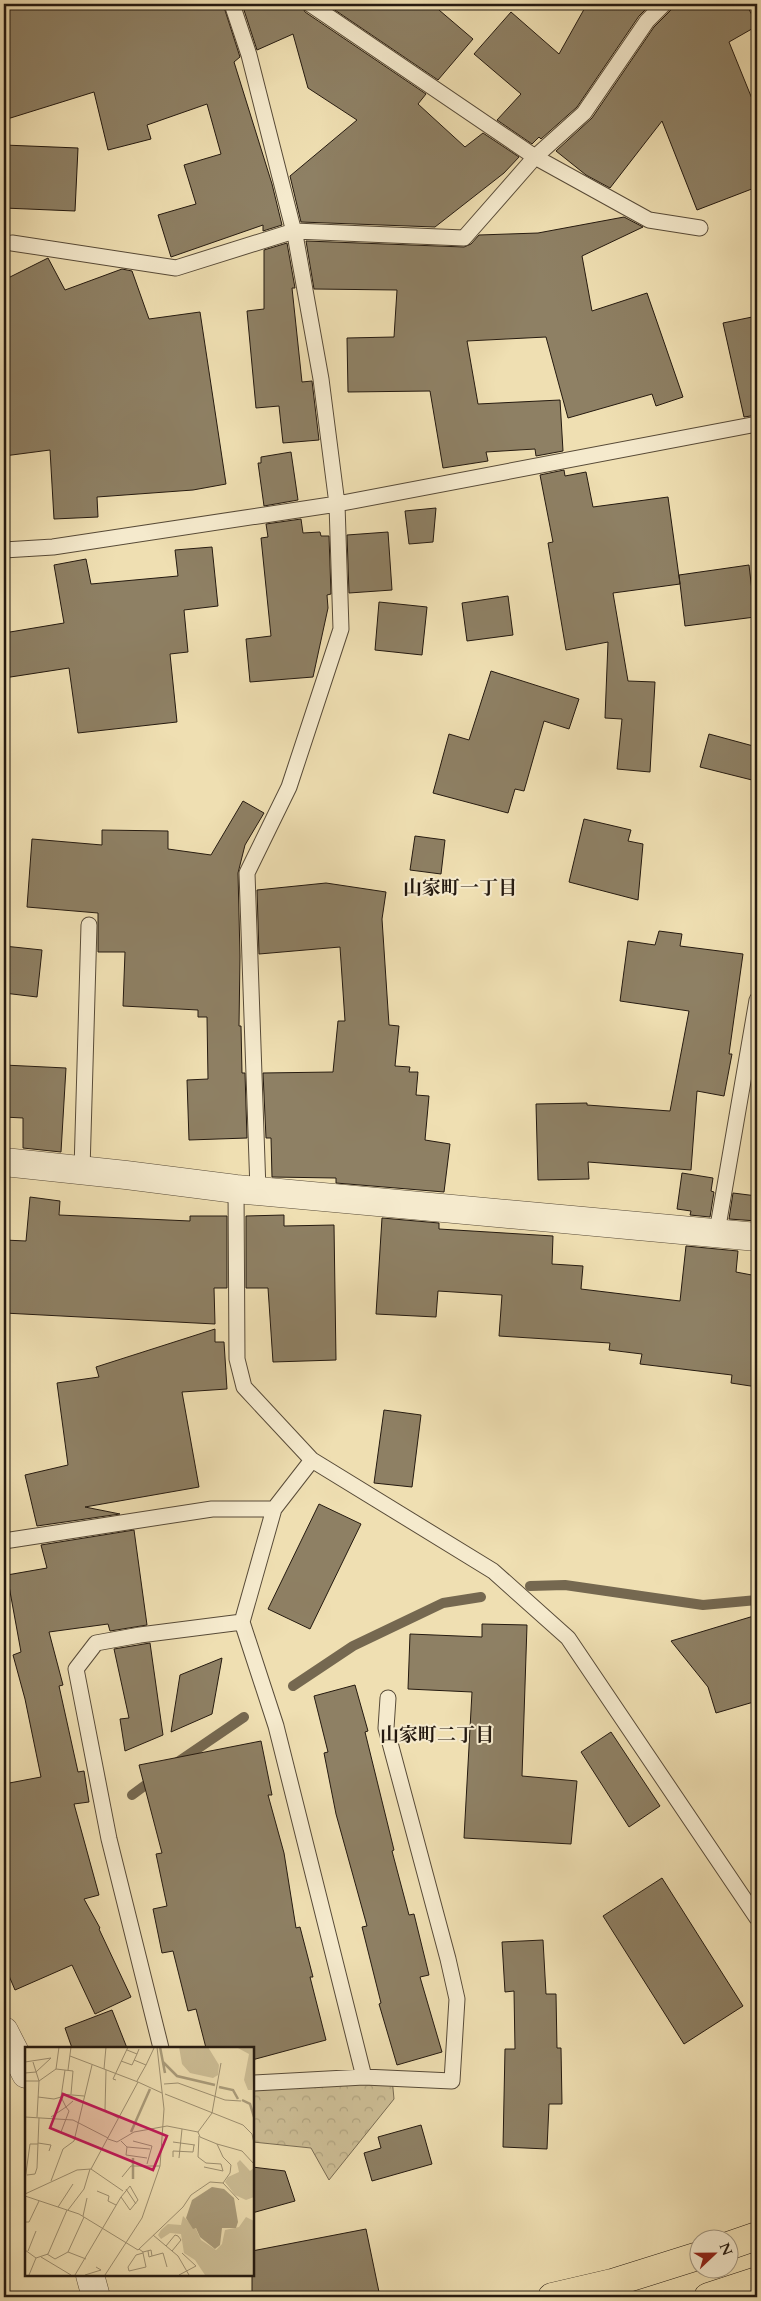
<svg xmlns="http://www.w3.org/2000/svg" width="761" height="2301" viewBox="0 0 761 2301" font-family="Cardo,'Noto Serif JP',serif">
  <defs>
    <pattern id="park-crowns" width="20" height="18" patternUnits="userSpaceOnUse" patternTransform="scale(1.25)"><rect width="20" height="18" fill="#cdbe96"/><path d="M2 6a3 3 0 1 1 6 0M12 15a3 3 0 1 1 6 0" fill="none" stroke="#b0a380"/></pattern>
  </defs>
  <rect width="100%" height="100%" fill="#efdfb2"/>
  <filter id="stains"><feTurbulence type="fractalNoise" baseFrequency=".004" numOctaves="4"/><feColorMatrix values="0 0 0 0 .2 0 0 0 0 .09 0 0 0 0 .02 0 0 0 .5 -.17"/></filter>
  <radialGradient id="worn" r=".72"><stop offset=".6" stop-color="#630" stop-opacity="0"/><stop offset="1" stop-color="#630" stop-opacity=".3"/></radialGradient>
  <path fill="url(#park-crowns)" stroke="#796c53" d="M 392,2078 L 394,2099 L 329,2180 L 311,2148 L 253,2142 L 252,2083 Z"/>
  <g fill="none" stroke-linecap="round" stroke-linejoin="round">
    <path stroke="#756850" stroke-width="10" d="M 530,1586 L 565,1585 L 703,1605 L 757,1600
      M 293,1686 L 353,1646 L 443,1603 L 481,1597
      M 175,1764 L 244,1717
      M 132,1795 L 155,1778"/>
  </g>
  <path fill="#8e8064" stroke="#251a10" d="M 24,4 L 223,4 L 240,57 L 234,62 L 272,184 L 282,225 L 263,231 L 263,225 L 171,257 L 158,215 L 196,204 L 184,165 L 221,154 L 207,104 L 147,125 L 151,139 L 108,150 L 94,92 L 4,120 L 4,10 Z
    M 242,4 L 301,4 L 305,12 L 426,94 L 418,104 L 465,147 L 483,133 L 519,157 L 504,173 L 435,227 L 301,222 L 290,176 L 357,120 L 308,88 L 293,34 L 257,50 Z
    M 326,4 L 432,4 L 473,39 L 438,80 Z
    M 587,4 L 651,4 L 639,16 L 577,107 L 541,139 L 539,137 L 532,144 L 497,120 L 521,94 L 474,54 L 511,12 L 559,54 Z
    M 673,4 L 746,4 L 757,24 L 757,26 L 729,42 L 757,111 L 757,187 L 697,210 L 662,121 L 610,188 L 586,175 L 556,151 L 592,118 L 654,27 L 671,10 Z
    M 4,145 L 78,148 L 75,211 L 4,208 Z
    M 624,217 L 643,227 L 582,256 L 592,311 L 647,293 L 683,397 L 656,406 L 652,394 L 568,418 L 546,337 L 467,341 L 478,404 L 560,400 L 563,451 L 536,456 L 535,449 L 486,452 L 488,461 L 443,468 L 430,391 L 348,392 L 347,338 L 394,337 L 397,290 L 314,289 L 306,241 L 464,247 L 471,244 L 479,235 L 538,233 Z
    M 287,243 L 295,288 L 292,288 L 302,382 L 312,381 L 319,440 L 283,443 L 279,406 L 256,408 L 247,311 L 264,309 L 264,250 Z
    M 48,258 L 65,290 L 122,269 L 132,271 L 149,319 L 200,312 L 226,484 L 193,490 L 97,497 L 98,517 L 54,519 L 50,450 L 4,456 L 4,280 Z
    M 757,316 L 757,415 L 744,417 L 723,323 Z
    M 291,452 L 298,500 L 264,506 L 258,463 L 261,463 L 261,457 Z
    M 564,470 L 565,476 L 586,472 L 593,507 L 668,497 L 680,584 L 613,593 L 628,681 L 655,682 L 650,772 L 617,769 L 622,719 L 605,718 L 608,642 L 566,650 L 548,543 L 553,542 L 540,475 Z
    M 436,508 L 433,542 L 409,544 L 405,511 Z
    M 301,519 L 303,533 L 320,532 L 321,536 L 329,536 L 331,594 L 327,595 L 328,608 L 313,677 L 250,682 L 246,639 L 271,636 L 261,538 L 268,537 L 266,524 Z
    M 388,532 L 392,590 L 349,593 L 347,535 Z
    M 212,547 L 218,606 L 184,610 L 188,652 L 170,654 L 177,722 L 78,733 L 69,668 L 4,678 L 4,633 L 64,623 L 54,565 L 86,559 L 91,584 L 178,576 L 175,550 Z
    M 749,565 L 755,617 L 685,626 L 679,575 Z
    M 508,596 L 513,635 L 467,641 L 462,603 Z
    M 379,602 L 427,607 L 422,655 L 375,650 Z
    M 491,671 L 579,699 L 569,729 L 544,721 L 524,791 L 515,789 L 508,813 L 433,793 L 449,734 L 469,740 Z
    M 709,734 L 757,747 L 757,761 L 752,780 L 700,767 Z
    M 243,801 L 264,813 L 245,845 L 238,873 L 240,956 L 239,1026 L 241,1026 L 242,1073 L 245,1073 L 247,1138 L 189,1140 L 187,1080 L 208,1079 L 207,1017 L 198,1017 L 198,1010 L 123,1006 L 125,952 L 98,952 L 98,913 L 27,907 L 32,839 L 102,845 L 102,830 L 168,831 L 168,849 L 211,855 Z
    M 584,819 L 631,830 L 628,841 L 643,844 L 638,900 L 569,882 Z
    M 415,836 L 445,840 L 441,874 L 410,870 Z
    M 326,883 L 386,892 L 382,919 L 389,1025 L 399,1026 L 395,1066 L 410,1067 L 409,1072 L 418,1072 L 416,1095 L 429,1096 L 425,1140 L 450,1144 L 444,1192 L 336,1183 L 336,1178 L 272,1177 L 271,1138 L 266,1138 L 263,1073 L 333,1072 L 338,1021 L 345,1021 L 340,947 L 259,954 L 257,890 Z
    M 659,931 L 682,934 L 680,946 L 743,954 L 729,1054 L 732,1054 L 724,1096 L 697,1091 L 691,1170 L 588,1162 L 589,1179 L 538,1180 L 536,1104 L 587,1103 L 587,1105 L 670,1111 L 689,1011 L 620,1001 L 628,941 L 655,945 Z
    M 4,946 L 42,950 L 37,997 L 4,993 Z
    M 4,1065 L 66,1068 L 61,1152 L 23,1148 L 23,1118 L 4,1117 Z
    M 682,1173 L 713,1178 L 711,1191 L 714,1192 L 710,1217 L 690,1215 L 691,1211 L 677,1209 Z
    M 733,1193 L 757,1196 L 757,1221 L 729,1219 Z
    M 30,1197 L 60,1201 L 59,1215 L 190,1221 L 190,1216 L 227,1216 L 227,1288 L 214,1288 L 215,1324 L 4,1313 L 4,1240 L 26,1241 Z
    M 284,1215 L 284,1226 L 334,1225 L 336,1360 L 273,1362 L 268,1288 L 246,1288 L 246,1216 Z
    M 382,1218 L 439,1223 L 439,1229 L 553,1236 L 552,1264 L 583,1266 L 581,1289 L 680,1301 L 686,1246 L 738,1251 L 736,1272 L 757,1276 L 757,1387 L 731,1383 L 732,1375 L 640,1364 L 642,1354 L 609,1350 L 610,1343 L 499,1336 L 502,1295 L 438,1291 L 436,1317 L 376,1314 Z
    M 215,1329 L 215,1342 L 224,1342 L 227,1389 L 182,1392 L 199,1487 L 85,1507 L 120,1514 L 37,1526 L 25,1475 L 68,1465 L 57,1383 L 99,1377 L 96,1367 Z
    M 384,1410 L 421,1415 L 412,1487 L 374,1483 Z
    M 319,1504 L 361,1524 L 310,1629 L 268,1609 Z
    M 134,1530 L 147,1625 L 110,1631 L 108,1624 L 49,1632 L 63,1685 L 59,1686 L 78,1772 L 84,1771 L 89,1802 L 74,1804 L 99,1895 L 84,1899 L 100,1928 L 99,1929 L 131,1997 L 95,2014 L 72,1965 L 15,1990 L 4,1964 L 4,1784 L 41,1777 L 25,1699 L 13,1655 L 21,1652 L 7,1575 L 47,1568 L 41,1545 Z
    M 757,1615 L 757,1701 L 716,1713 L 708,1687 L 671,1641 Z
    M 482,1624 L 527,1625 L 522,1776 L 577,1781 L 571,1844 L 464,1838 L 472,1692 L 408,1689 L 410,1634 L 482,1637 Z
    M 150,1643 L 163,1735 L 125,1751 L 120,1719 L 129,1718 L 114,1649 Z
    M 222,1658 L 212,1714 L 171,1732 L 180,1675 Z
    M 355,1685 L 368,1731 L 365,1732 L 394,1850 L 392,1851 L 409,1915 L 414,1914 L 429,1975 L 420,1977 L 442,2052 L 397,2065 L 379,2004 L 381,2003 L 362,1927 L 367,1926 L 336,1814 L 324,1753 L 328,1752 L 314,1696 Z
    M 611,1732 L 660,1806 L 629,1827 L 581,1752 Z
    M 261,1741 L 272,1795 L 268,1795 L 284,1853 L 296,1928 L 300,1927 L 313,1977 L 310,1977 L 326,2040 L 252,2060 L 252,2048 L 206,2048 L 196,2009 L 188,2011 L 173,1951 L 162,1953 L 153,1909 L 167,1906 L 156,1854 L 162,1853 L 139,1765 Z
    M 662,1878 L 743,2006 L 684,2044 L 603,1916 Z
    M 543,1940 L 546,1994 L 556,1994 L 557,2048 L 561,2048 L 562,2104 L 549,2104 L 547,2149 L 503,2147 L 505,2049 L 515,2049 L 514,1991 L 505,1992 L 502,1942 Z
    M 112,2010 L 127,2048 L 72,2048 L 65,2028 Z
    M 421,2125 L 432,2164 L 372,2181 L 364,2153 L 381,2148 L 378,2137 Z
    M 252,2167 L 285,2171 L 295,2201 L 252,2213 Z
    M 366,2229 L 379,2292 L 347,2297 L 252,2297 L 252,2251 Z"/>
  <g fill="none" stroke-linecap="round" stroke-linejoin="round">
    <defs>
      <path id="service" d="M 232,4 L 249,55 L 296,240 L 321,379 L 337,504 L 341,629 L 289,787 L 247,873 L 258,1190
        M 310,4 L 535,157 L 584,113 L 647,21 L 664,4
        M 12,243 L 176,268 L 294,231 L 464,238 L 535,157 L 649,220 L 700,228
        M 4,550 L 53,547 L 337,504 L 757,424
        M 82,1170 L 89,925
        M 236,1189 L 237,1359 L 244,1387 L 312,1460 L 493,1571 L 568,1638 L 757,1918
        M 717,1232 L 757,1000
        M 312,1460 L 274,1509 L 242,1622 L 276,1726 L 364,2077
        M 4,1541 L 212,1509 L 274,1509
        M 161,2048 L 109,1839 L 76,1669 L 96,1643 L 140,1635 L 242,1622
        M 252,2083 L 364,2077 L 452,2081 L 457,1999 L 448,1959 L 386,1728 L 388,1698"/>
      <path id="minor" d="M 4,1162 L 126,1175 L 236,1189 L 757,1237
        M 4,2031 L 26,2074
        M 90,2275 L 96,2297"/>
      <path id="trunk" d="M 728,2246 L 757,2236
        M 552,2297 L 612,2283 L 698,2256
        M 708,2297 L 757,2281"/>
    </defs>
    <use href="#service" stroke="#584b38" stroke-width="17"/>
    <use href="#minor" stroke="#584b38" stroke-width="29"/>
    <use href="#trunk" stroke="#251a10" stroke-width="29"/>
    <use href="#service" stroke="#f5eacd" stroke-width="15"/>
    <use href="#minor" stroke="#f5eacd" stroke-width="28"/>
    <use href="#trunk" stroke="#efdfb2" stroke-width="28"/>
  </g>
  <g text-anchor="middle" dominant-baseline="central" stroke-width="4" stroke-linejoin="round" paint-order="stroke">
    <g font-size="19" font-weight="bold" fill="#251a10" stroke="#f5eacd">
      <text x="460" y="888">山家町一丁目</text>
      <text x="437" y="1735">山家町二丁目</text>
    </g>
  </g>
  <g transform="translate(25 2047)">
    <rect width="229" height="229" fill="#efdfb2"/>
    <path d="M 154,0 L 183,0 L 194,18 L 193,28 L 188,31 L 165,26 L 157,17 ZM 211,0 L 229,0 L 227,43 L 223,43 L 219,33 L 224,7 ZM 158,169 L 171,182 L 176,193 L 191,203 L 197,197 L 200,183 L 214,180 L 221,170 L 229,174 L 229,228 L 180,228 L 170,213 L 159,206 L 156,187 L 145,186 L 136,192 L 133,188 L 136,183 L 143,177 L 156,178 Z" fill="#cdbe96"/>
    <path d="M 215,113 L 225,124 L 229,121 L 229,150 L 221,153 L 210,148 L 200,135 L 203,130 L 214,125 L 212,116 Z" fill="#cdbe96"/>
    <path d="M 187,140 L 199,142 L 209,151 L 213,175 L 211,181 L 197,181 L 195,198 L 190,202 L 175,190 L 171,181 L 168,182 L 161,171 L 167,153 Z" fill="#aa9c7b"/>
    <path fill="none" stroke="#aa9c7b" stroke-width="2.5" d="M 135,0 L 140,26M 138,15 L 152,29 L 190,38M 194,40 L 208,43 L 213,52M 217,53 L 225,57 L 229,70M 106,85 L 125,42M 108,111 L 108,132"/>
    <path fill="none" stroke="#9e9071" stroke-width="1" d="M 102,3 L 112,7 L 114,2M 45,9 L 113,35M 109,13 L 121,18 L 112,34M 96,14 L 107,18 L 112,7M 0,15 L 26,11 L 11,25 L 0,26M 121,18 L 129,1M 31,22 L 48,24 L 46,47M 79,22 L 81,0M 43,23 L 46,0M 81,23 L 80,63 L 93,71M 91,33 L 88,32 L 103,0M 0,34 L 14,34 L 8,15M 139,37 L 153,36 L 200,53 L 216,54M 36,47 L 59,49M 140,47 L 218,78 L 227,87 L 229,96M 13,50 L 29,52 L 36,50M 0,70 L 48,73 L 83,91M 12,70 L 14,34 L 31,22 L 34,0M 26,70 L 41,60 L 36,50 L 40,23M 36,85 L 44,64 L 41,60 L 48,54M 173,85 L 187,66 L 196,16M 174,89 L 173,110 L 181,116 L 196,117 L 198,124 L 179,120M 83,92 L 92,95 L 109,85 L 142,79 L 173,85 L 175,90 L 192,97 L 217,104 L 229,117M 96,94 L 102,100 L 125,102M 108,94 L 127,99 L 122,117M 148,95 L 170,98M 13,96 L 26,98 L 24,104M 102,100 L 101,108 L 122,111M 148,110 L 148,104 L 168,105 L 169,98M 154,111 L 157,82M 66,122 L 98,144M 2,128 L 10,127 L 12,121 L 14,71M 97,130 L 106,119 L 135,119M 0,133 L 5,97 L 13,97M 26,134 L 38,102 L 49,94 L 67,18M 198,136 L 214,153M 105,139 L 113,153 L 105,163 L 96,150 ZM 101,142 L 111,157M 72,144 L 84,149 L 83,154 L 91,158M 0,147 L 52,123 L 66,122 L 113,35 L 137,46M 0,149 L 54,167 L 113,203 L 158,160 L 166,148 L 185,135 L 198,136 L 205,126 L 206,118 L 198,110 L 192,97M 33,160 L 48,137M 43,163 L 59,142 L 65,122M 58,169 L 62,151M 0,175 L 4,175 L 14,154M 128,188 L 153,209 L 164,228M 141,199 L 150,188 L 153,189 L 156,193 L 147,204M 114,202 L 118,205 L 118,206 L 121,220 L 104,224 L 103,220 L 111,208 L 118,206M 0,203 L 11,211 L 23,207 L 42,163M 3,204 L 11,184M 43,205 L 59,170M 118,205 L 126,203 L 127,209 L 124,210 L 123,204M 22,207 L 30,212 L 43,205 L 61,212M 127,209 L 138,206 L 142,220M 16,210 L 46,228M 4,228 L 11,211M 50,228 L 96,150M 60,228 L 76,223 L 71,220M 80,228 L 117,171 L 135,119 L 139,62 L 132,0M 154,228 L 171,219 L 157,206"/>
    <path fill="#c2185b" fill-opacity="0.15" stroke="#c2185b" stroke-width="2.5" d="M 38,47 L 142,89 L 128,123 L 25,81 Z"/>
    <rect width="229" height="229" fill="none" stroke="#251a10" stroke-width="2.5"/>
  </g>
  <rect width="761" height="2301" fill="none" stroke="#efdfb2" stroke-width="20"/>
  <rect x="5" y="5" width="751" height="2291" fill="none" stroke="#251a10" stroke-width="2.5"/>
  <rect x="10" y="10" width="741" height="2281" fill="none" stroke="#251a10"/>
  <g transform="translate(714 2254) rotate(68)"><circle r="24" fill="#f5eacd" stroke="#a29781"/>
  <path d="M0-4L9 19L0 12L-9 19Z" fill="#8f2418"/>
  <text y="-8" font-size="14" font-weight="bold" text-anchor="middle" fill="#251a10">N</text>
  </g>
  <rect width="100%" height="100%" filter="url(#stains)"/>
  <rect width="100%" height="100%" fill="url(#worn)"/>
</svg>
